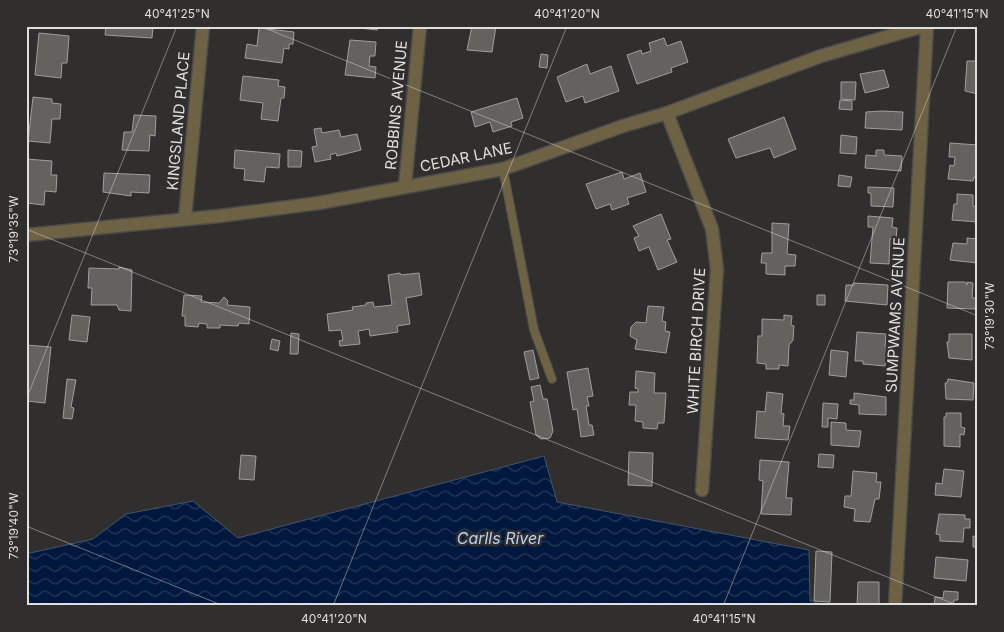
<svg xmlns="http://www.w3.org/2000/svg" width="1004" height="632" viewBox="0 0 1004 632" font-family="Inter,sans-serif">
  <defs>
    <pattern id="water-waves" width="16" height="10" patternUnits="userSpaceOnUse" patternTransform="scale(1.25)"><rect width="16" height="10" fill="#00183e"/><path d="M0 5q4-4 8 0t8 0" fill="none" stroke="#253959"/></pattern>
  </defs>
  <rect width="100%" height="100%" fill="#302f2d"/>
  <path fill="url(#water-waves)" stroke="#43546e" d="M 544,456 L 557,502 L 809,550 L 810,601 L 830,606 L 26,606 L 26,554 L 93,539 L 126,514 L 193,501 L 238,538 Z"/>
  <path fill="#63625f" stroke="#9f9e9b" d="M 106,26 L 157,26 L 153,27 L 152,38 L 105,35 Z
    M 380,26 L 377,30 L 351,27 L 351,26 Z
    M 472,26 L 496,26 L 492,52 L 467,50 Z
    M 259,28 L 294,32 L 293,44 L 289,44 L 289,49 L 284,48 L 282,63 L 245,58 L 247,44 L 257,46 Z
    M 39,33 L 69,36 L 67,63 L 62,63 L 61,78 L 35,75 Z
    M 664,38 L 667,46 L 681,41 L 688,62 L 671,68 L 672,72 L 637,84 L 627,55 L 641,50 L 642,54 L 651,51 L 649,43 Z
    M 350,40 L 376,42 L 375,56 L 370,56 L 369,66 L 376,67 L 375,78 L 345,75 Z
    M 541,54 L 548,55 L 547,68 L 539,67 Z
    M 967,61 L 978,61 L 978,94 L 965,91 Z
    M 587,64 L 590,74 L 611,66 L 619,91 L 585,103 L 583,96 L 566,102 L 557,77 Z
    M 884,70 L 889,87 L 865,93 L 860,74 Z
    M 243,76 L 279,80 L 278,86 L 285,87 L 284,98 L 281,98 L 278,121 L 261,119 L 263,103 L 240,100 Z
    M 841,82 L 856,82 L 855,100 L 841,99 Z
    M 33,97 L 52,99 L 52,103 L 61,104 L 60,119 L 52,119 L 50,143 L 28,141 Z
    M 517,98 L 523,118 L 511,122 L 512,126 L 493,132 L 490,122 L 475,127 L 471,112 Z
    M 840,100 L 852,101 L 852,110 L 839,109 Z
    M 882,111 L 903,112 L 902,130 L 865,128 L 866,112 Z
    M 134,115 L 156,116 L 155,136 L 150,135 L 149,151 L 122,150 L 124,132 L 132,132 Z
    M 784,117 L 796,149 L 774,158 L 770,148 L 736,158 L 728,139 Z
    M 321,128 L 322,133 L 339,130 L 341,137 L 357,134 L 361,150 L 337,156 L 336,153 L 330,155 L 331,159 L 315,162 L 312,147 L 317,146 L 314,129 Z
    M 841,135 L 857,137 L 856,154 L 840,153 Z
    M 950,143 L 978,145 L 978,177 L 974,177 L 973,181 L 948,179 L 950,165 L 954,166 L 955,157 L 949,157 Z
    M 235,150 L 280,154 L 279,168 L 266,167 L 264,182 L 244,180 L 245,169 L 234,168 Z
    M 288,150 L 302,151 L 301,167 L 288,167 Z
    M 876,150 L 884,150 L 884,155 L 902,156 L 901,171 L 865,168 L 866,155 L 876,156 Z
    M 26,159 L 52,161 L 51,175 L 57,175 L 56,192 L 45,191 L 44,205 L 26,203 Z
    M 622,172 L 624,179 L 640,173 L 646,192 L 627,198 L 629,204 L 612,210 L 610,204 L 596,209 L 586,184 Z
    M 104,173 L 150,175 L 149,193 L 131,192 L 131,196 L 103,192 Z
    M 839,175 L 852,177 L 850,187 L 838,186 Z
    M 868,187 L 894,188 L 893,207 L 871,206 L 871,193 L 868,193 Z
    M 957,194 L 973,195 L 973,206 L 978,207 L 978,222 L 952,220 L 954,204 L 957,204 Z
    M 661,214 L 671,239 L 667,240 L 677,262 L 658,270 L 649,247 L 639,251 L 634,238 L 639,236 L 633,226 Z
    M 868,216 L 893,218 L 892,227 L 897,228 L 896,239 L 890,239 L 889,264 L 870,263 L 873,227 L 868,227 Z
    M 772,223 L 789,224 L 787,254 L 796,255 L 795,266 L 785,266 L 785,275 L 766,274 L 766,263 L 761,263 L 762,253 L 772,253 Z
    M 967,238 L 978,239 L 978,263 L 950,260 L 953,243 L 967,244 Z
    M 119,267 L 132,270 L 131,311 L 119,310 L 117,305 L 91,305 L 92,288 L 88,288 L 89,268 L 119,269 Z
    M 400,273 L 401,275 L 419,273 L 422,295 L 406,298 L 410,324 L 397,326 L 398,332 L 370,336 L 369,329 L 358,331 L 360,344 L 340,346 L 339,341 L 343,340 L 341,330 L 329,331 L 327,314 L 353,310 L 352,307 L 366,305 L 366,303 L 373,302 L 374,307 L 392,305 L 388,275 Z
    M 948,282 L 965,282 L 967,285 L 967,282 L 973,283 L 972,298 L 976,298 L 975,309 L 947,308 Z
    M 854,283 L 888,285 L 887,305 L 845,301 L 846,285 L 854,285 Z
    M 184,295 L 202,296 L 201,302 L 219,303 L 224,297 L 228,301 L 227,305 L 250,307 L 249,324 L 239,323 L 238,326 L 220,325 L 220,328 L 207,328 L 207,324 L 199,323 L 198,327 L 185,326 L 185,316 L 182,316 Z
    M 817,295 L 825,295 L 825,305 L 817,305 Z
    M 648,306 L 664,307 L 662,321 L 666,322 L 665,331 L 670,332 L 666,353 L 635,349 L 637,340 L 630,336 L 631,327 L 636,322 L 646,323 Z
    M 72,315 L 90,317 L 87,342 L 69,340 Z
    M 784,315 L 792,316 L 791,325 L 794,326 L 793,340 L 789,345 L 788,366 L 779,365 L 779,369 L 766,369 L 766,364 L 757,363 L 758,336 L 762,336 L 762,319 L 784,320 Z
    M 857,332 L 886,334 L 885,347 L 888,347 L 885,366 L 863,364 L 863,361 L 855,361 Z
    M 291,333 L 299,334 L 298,354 L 290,354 Z
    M 949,334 L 972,334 L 972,360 L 949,358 L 947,342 L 949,342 Z
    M 272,339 L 280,341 L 278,351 L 270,349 Z
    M 26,345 L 51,347 L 45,403 L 26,401 Z
    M 533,350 L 539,378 L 530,380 L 524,352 Z
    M 831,350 L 848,352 L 846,377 L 829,375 Z
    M 588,368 L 593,396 L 587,397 L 589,406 L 586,406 L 589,425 L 592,425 L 594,435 L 581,437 L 577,409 L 573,410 L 567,372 Z
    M 636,371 L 655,373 L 654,393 L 666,393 L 664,423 L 658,423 L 657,429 L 643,428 L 643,422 L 635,421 L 636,405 L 629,405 L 630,392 L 638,392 L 638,389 L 635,388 Z
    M 67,379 L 76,380 L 71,407 L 74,408 L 72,419 L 63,418 Z
    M 948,379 L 974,383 L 973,400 L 946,399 L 945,383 L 947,383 Z
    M 540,385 L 543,399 L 547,399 L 553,431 L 550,438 L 541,439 L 536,435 L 530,402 L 534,401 L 531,387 Z
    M 767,392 L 783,394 L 781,413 L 784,414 L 783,426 L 790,426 L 788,440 L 755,438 L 757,411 L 765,412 Z
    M 854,393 L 886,397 L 886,415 L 859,414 L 859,405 L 850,404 L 850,400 L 854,400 Z
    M 823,403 L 838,404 L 837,419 L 828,418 L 828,427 L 822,427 Z
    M 946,413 L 961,413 L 961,427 L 965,428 L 964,435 L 960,434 L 960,447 L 944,446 L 944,417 L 946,417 Z
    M 831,422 L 846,423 L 846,430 L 861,431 L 859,447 L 831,445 Z
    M 629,452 L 653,453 L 652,486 L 628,485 Z
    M 819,454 L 834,455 L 833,468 L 818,467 Z
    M 241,455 L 256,456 L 254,480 L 239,479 Z
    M 760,460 L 789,462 L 786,498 L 792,498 L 791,515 L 761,514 L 763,481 L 759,480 Z
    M 944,469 L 964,471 L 961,497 L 935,495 L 936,483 L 942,484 Z
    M 853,471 L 877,473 L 876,482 L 881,482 L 879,499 L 875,499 L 870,522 L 854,521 L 855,509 L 844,507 L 845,496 L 851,496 Z
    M 939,514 L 965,515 L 965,519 L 970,519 L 970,528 L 964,528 L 963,542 L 940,541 L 940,535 L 936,534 Z
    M 973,536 L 978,537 L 978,547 L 973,547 Z
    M 816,551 L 832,552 L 830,602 L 814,601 Z
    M 936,557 L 968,560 L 966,581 L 934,578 Z
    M 858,582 L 879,582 L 879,606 L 857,606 Z
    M 944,591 L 958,592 L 958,600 L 954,600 L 953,606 L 934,606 L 935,597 L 943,598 Z"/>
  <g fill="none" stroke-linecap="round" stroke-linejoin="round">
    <defs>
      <path id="service" d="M 503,169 L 534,330 L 552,379"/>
      <path id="minor" d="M 667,113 L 712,229 L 717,269 L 702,490
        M 405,186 L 420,26
        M 185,218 L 203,26
        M 26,235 L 219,216 L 319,203 L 503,169 L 623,126 L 667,113 L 821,56 L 924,26
        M 895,606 L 927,26"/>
    </defs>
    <use href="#service" stroke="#4c4b49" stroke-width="10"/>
    <use href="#minor" stroke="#4c4b49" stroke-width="15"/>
    <use href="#service" stroke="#6e6245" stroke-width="8"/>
    <use href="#minor" stroke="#6e6245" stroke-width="12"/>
  </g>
  <path fill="none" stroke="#dfdfdd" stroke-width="1" stroke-opacity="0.45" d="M 260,26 L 978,316M 26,229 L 959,606M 26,400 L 177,26M 26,526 L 224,606M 333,606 L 567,26M 723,606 L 957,26"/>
  <g text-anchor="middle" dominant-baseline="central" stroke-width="4.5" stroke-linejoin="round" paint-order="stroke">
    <g font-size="15" fill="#dfdfdd" stroke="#302f2d">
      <text transform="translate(396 105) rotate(-85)">ROBBINS AVENUE</text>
      <text transform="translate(178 121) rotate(-85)">KINGSLAND PLACE</text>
      <text transform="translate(466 157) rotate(-12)">CEDAR LANE</text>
      <text transform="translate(895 315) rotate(-87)">SUMPWAMS AVENUE</text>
      <text transform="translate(696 341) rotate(-87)">WHITE BIRCH DRIVE</text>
    </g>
    <g font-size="16" font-style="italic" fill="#bad1f2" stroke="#302f2d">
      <text x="500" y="538">Carlls River</text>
    </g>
  </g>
  <rect width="1004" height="632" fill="none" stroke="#302f2d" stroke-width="55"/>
  <rect x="28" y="28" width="948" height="576" fill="none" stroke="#dfdfdd" stroke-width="2"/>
  <g font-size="12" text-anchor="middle" fill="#dfdfdd">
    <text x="177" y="18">40°41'25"N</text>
    <text x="567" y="18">40°41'20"N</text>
    <text x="957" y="18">40°41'15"N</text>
    <text transform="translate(14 229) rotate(-90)" y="4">73°19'35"W</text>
    <text transform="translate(990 316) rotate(-90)" y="4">73°19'30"W</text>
    <text transform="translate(14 526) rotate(-90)" y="4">73°19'40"W</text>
    <text x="334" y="623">40°41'20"N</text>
    <text x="724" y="623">40°41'15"N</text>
  </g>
</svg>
